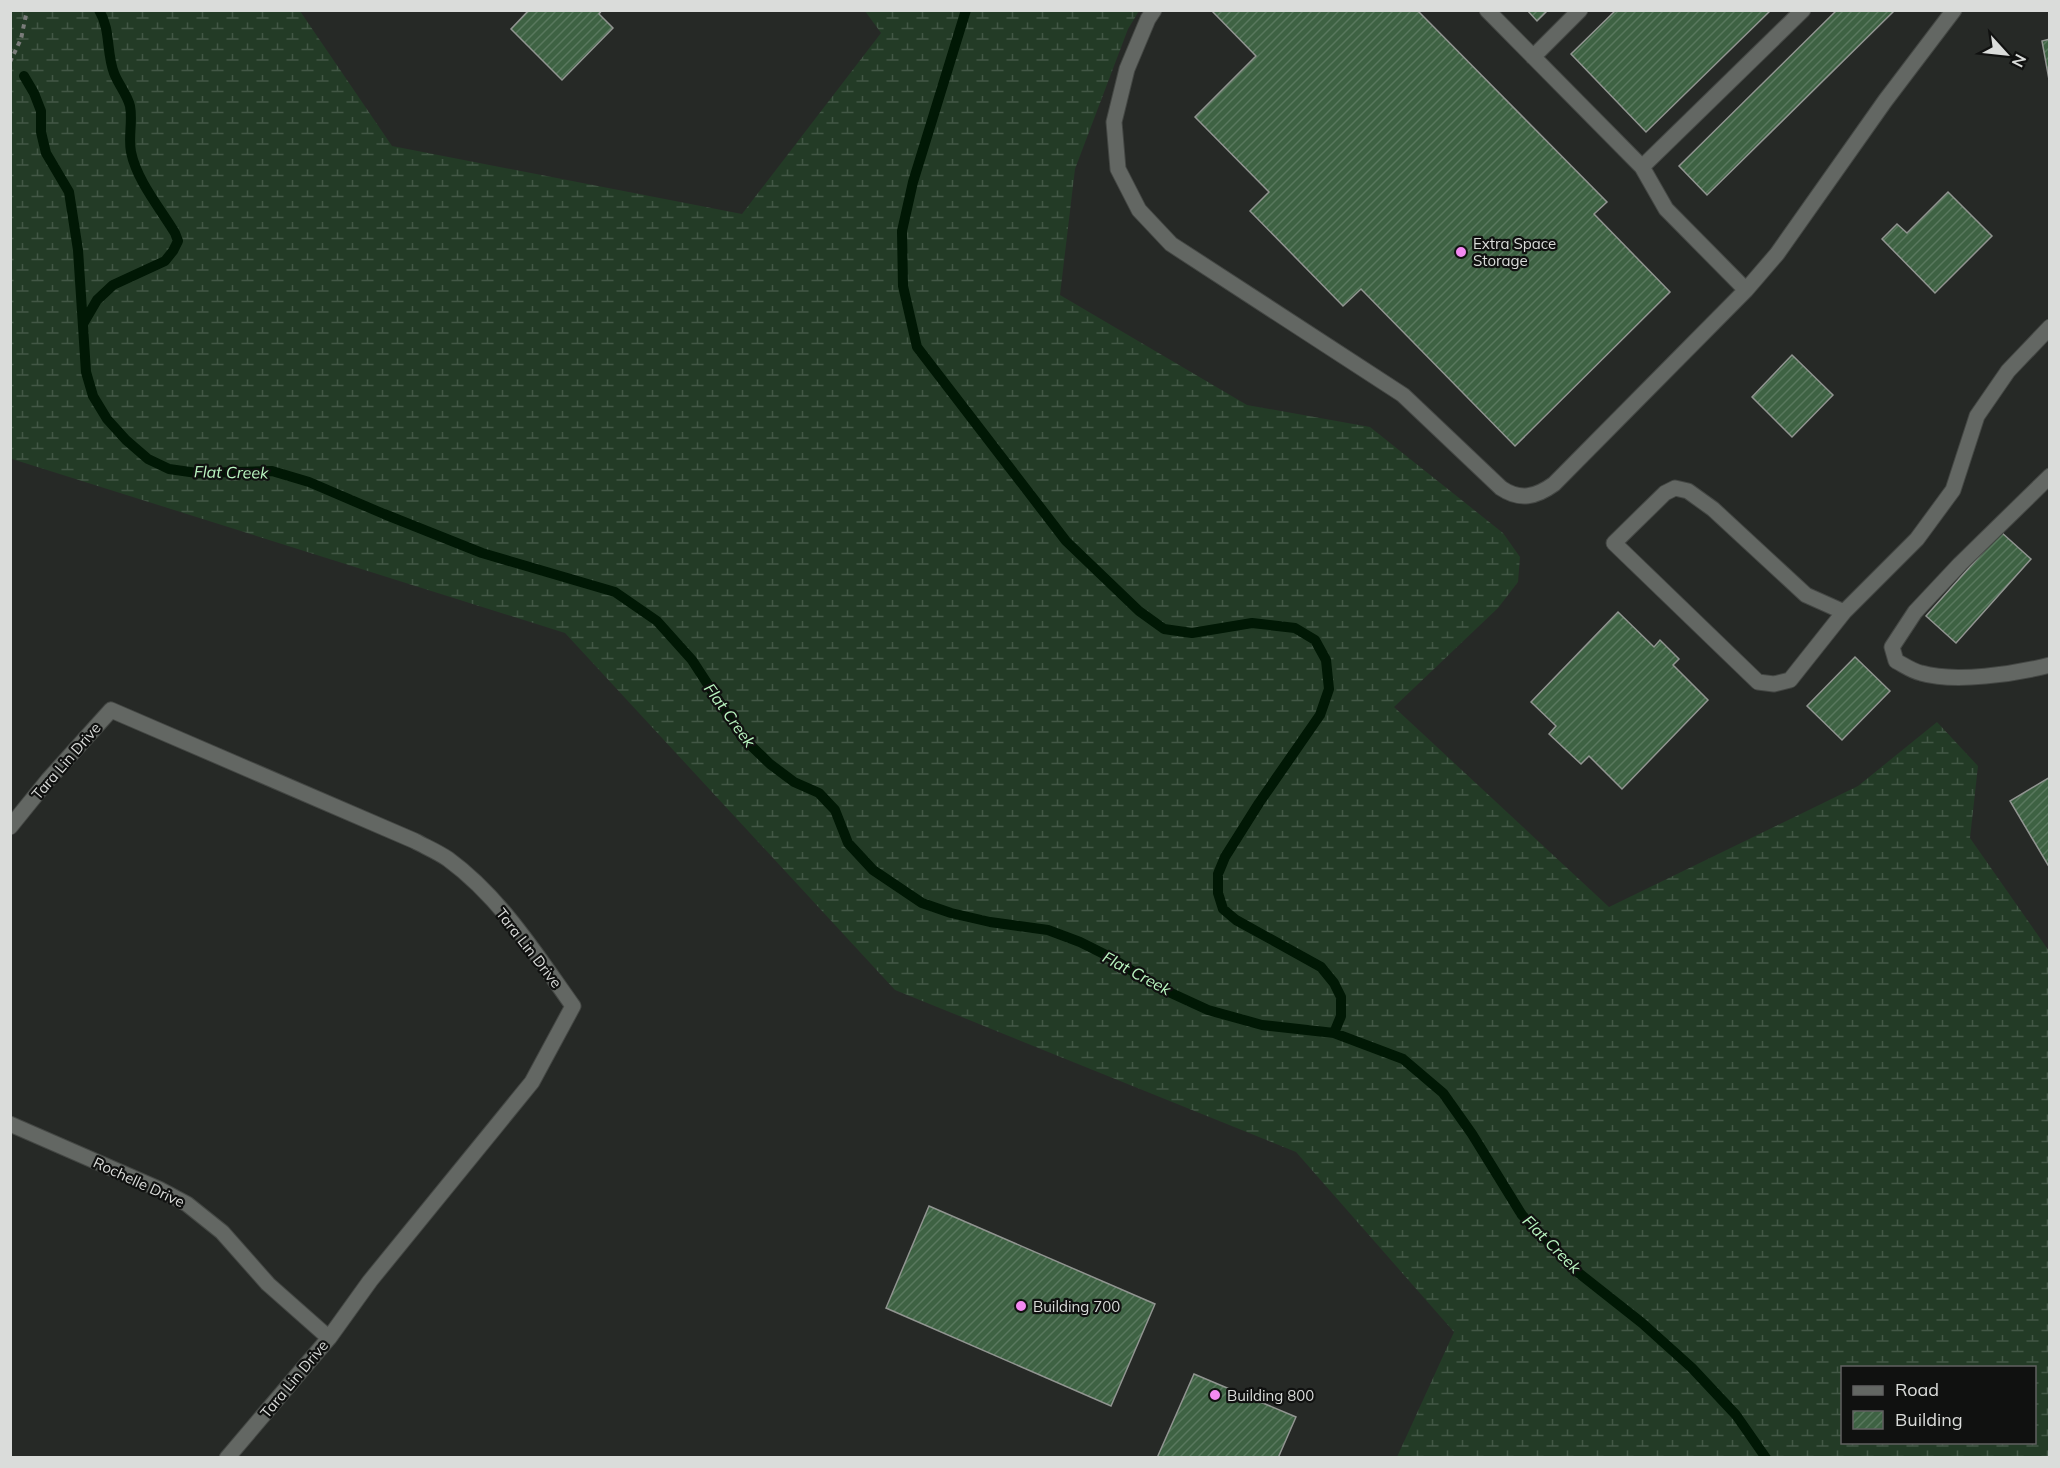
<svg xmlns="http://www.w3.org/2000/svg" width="2060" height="1468" viewBox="0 0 2060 1468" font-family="Mulish,sans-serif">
  <defs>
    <pattern id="wetland-marsh" width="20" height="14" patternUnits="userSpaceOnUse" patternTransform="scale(1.5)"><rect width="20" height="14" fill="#233b26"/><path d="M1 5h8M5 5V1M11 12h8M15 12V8" fill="none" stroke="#425745"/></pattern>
    <pattern id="building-hatch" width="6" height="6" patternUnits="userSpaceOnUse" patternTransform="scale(1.5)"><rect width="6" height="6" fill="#3e6243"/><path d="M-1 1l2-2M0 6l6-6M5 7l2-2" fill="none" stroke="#59785e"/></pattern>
  </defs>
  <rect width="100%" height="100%" fill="#262926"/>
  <path fill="url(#wetland-marsh)" fill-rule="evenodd" d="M 10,11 L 300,11 L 392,146 L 742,214 L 881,33 L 865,11 L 1139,11 L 1128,29 L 1075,169 L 1060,295 L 1247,405 L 1370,427 L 1503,533 L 1520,557 L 1518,582 L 1498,608 L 1394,707 L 1609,907 L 1858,786 L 1937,722 L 1978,766 L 1970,838 L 2049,951 L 2049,1457 L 1397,1457 L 1454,1332 L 1296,1152 L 895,990 L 565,633 L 12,459 ZM 1842,1368 L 2034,1368 L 2034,1442 L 1842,1442 Z"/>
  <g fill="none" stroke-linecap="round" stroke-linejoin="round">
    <path stroke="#011805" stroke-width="10" d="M 966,10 L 913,182 L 902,231 L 903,286 L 917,347 L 1066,541 L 1139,611 L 1164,629 L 1192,633 L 1252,623 L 1295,628 L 1315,640 L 1326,660 L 1329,689 L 1320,715 L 1259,803 L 1225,857 L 1218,874 L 1218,893 L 1223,909 L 1236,920 L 1321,967 L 1334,983 L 1341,997 L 1341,1016 L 1334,1033
      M 24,76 L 34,93 L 41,111 L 41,132 L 46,153 L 69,192 L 78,250 L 86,372 L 93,396 L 107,419 L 126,440 L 148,459 L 169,469 L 197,473 L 272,471 L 309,482 L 384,514 L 482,553 L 615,592 L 657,621 L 692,660 L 742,737 L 770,764 L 794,782 L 819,793 L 835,810 L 848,843 L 873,870 L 922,903 L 951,913 L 990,922 L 1048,930 L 1080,942 L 1108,956 L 1158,987 L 1208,1010 L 1262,1025 L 1334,1033 L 1403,1059 L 1443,1093 L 1472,1134 L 1522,1215 L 1575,1270 L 1642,1323 L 1692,1368 L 1736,1415 L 1766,1458
      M 83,324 L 97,300 L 113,285 L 165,261 L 173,251 L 178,241 L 175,233 C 160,208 137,181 131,152 C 128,137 133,121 130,106 C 127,94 118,84 114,73 C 106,52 111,30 99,10"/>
  </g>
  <path fill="url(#building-hatch)" stroke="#919591" stroke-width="1.5" d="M 529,10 L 602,10 L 599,14 L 613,28 L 562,80 L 511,29 Z
    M 1211,10 L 1417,10 L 1607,202 L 1594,214 L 1670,292 L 1515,446 L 1361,289 L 1343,306 L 1250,211 L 1269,192 L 1195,117 L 1256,56 Z
    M 1527,10 L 1548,10 L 1537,21 Z
    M 1616,10 L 1771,10 L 1646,132 L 1571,54 Z
    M 1837,10 L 1895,10 L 1707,195 L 1679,166 Z
    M 2050,39 L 2050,85 L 2042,41 Z
    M 1948,192 L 1992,236 L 1935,293 L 1882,239 L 1897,224 L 1907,233 Z
    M 1792,355 L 1833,395 L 1792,437 L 1752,397 Z
    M 2001,532 L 2031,559 L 1956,643 L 1926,616 Z
    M 1618,612 L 1654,647 L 1660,640 L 1679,659 L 1673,665 L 1708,700 L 1622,789 L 1589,756 L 1581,764 L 1549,734 L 1556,726 L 1531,702 Z
    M 1855,657 L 1890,691 L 1842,740 L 1807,706 Z
    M 2050,777 L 2050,863 L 2048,865 L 2010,801 Z
    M 929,1206 L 1155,1304 L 1111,1406 L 886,1308 Z
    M 1194,1374 L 1296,1417 L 1278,1458 L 1157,1458 Z"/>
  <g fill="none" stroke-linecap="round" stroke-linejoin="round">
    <defs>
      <path id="service" d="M 1154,10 L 1148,19 L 1127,69 L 1114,122 L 1118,169 L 1139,210 L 1171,244 L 1403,395 L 1501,488 C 1520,501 1536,497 1554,484 L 1746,290 L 1666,209 L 1642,167
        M 1487,10 L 1642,167 L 1803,10
        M 1533,57 L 1580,10
        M 1746,290 L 1777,254 L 1885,101 L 1954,10
        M 2050,476 L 1960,564 L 1915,612 L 1892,647 L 1896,661 C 1904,665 1912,671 1921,673 C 1955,683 2015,674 2050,665
        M 1844,612 L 1806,595 L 1713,509 L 1688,491 L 1675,488 L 1665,493 L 1614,543 L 1758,682 L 1774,684 L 1790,680 L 1844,612 L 1917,539 L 1953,490 L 1977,416 L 2008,371 L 2050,327"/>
      <path id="minor" d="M 10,827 L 48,780 L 111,710 L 415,841 C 426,847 438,852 448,859 C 500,897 536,954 573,1006 L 532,1082 L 370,1281 L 329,1338 L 227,1458
        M 10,1124 L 159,1189 L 187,1204 L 222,1232 L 268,1284 L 329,1338"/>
    </defs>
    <use href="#service" stroke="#444744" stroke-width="17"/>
    <use href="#minor" stroke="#444744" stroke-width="17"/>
    <path stroke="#7a7c7a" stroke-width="4" stroke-dasharray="4.5 4.5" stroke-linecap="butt" d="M 10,62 L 21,39 L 27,10"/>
    <use href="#service" stroke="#636763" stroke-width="15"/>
    <use href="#minor" stroke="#636763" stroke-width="15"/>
  </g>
  <g fill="#f38af1" stroke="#101110" stroke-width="2">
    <circle cx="1461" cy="252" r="6"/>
    <circle cx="1021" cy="1306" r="6"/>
    <circle cx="1215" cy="1395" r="6"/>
  </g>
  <g text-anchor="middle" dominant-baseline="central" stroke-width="4.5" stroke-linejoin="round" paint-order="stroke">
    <g font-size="15" fill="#dadcda" stroke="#101110" text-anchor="start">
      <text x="1473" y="243">Extra Space<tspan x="1473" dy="17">Storage</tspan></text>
      <text x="1033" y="1306">Building 700</text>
      <text x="1227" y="1395">Building 800</text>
    </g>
    <g font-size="15" fill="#dadcda" stroke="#101110">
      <text transform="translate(66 761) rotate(-49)">Tara Lin Drive</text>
      <text transform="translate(529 948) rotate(52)">Tara Lin Drive</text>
      <text transform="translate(139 1182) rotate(25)">Rochelle Drive</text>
      <text transform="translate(294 1379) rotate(-50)">Tara Lin Drive</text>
    </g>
    <g font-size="16" font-style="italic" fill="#baf6c1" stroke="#101110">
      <text transform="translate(231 472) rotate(1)">Flat Creek</text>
      <text transform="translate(730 715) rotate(54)">Flat Creek</text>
      <text transform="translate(1137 973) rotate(28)">Flat Creek</text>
      <text transform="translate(1552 1244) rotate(45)">Flat Creek</text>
    </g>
  </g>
  <rect width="2060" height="1468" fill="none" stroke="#dadcda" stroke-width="24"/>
  <rect x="1841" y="1366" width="195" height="78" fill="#101110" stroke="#616261" stroke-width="1.5"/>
  <rect x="1853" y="1386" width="30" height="9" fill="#636763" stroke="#616261" stroke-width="1.5"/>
  <text x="1895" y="1396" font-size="18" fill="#dadcda">Road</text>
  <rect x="1853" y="1411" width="30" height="18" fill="url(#building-hatch)" stroke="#616261" stroke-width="1.5"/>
  <text x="1895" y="1426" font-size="18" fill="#dadcda">Building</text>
  <g transform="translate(2006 54) rotate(117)" stroke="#101110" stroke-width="4.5" paint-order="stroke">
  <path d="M0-4.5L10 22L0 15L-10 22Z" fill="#dadcda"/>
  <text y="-9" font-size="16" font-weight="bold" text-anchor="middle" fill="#dadcda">N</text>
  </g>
</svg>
